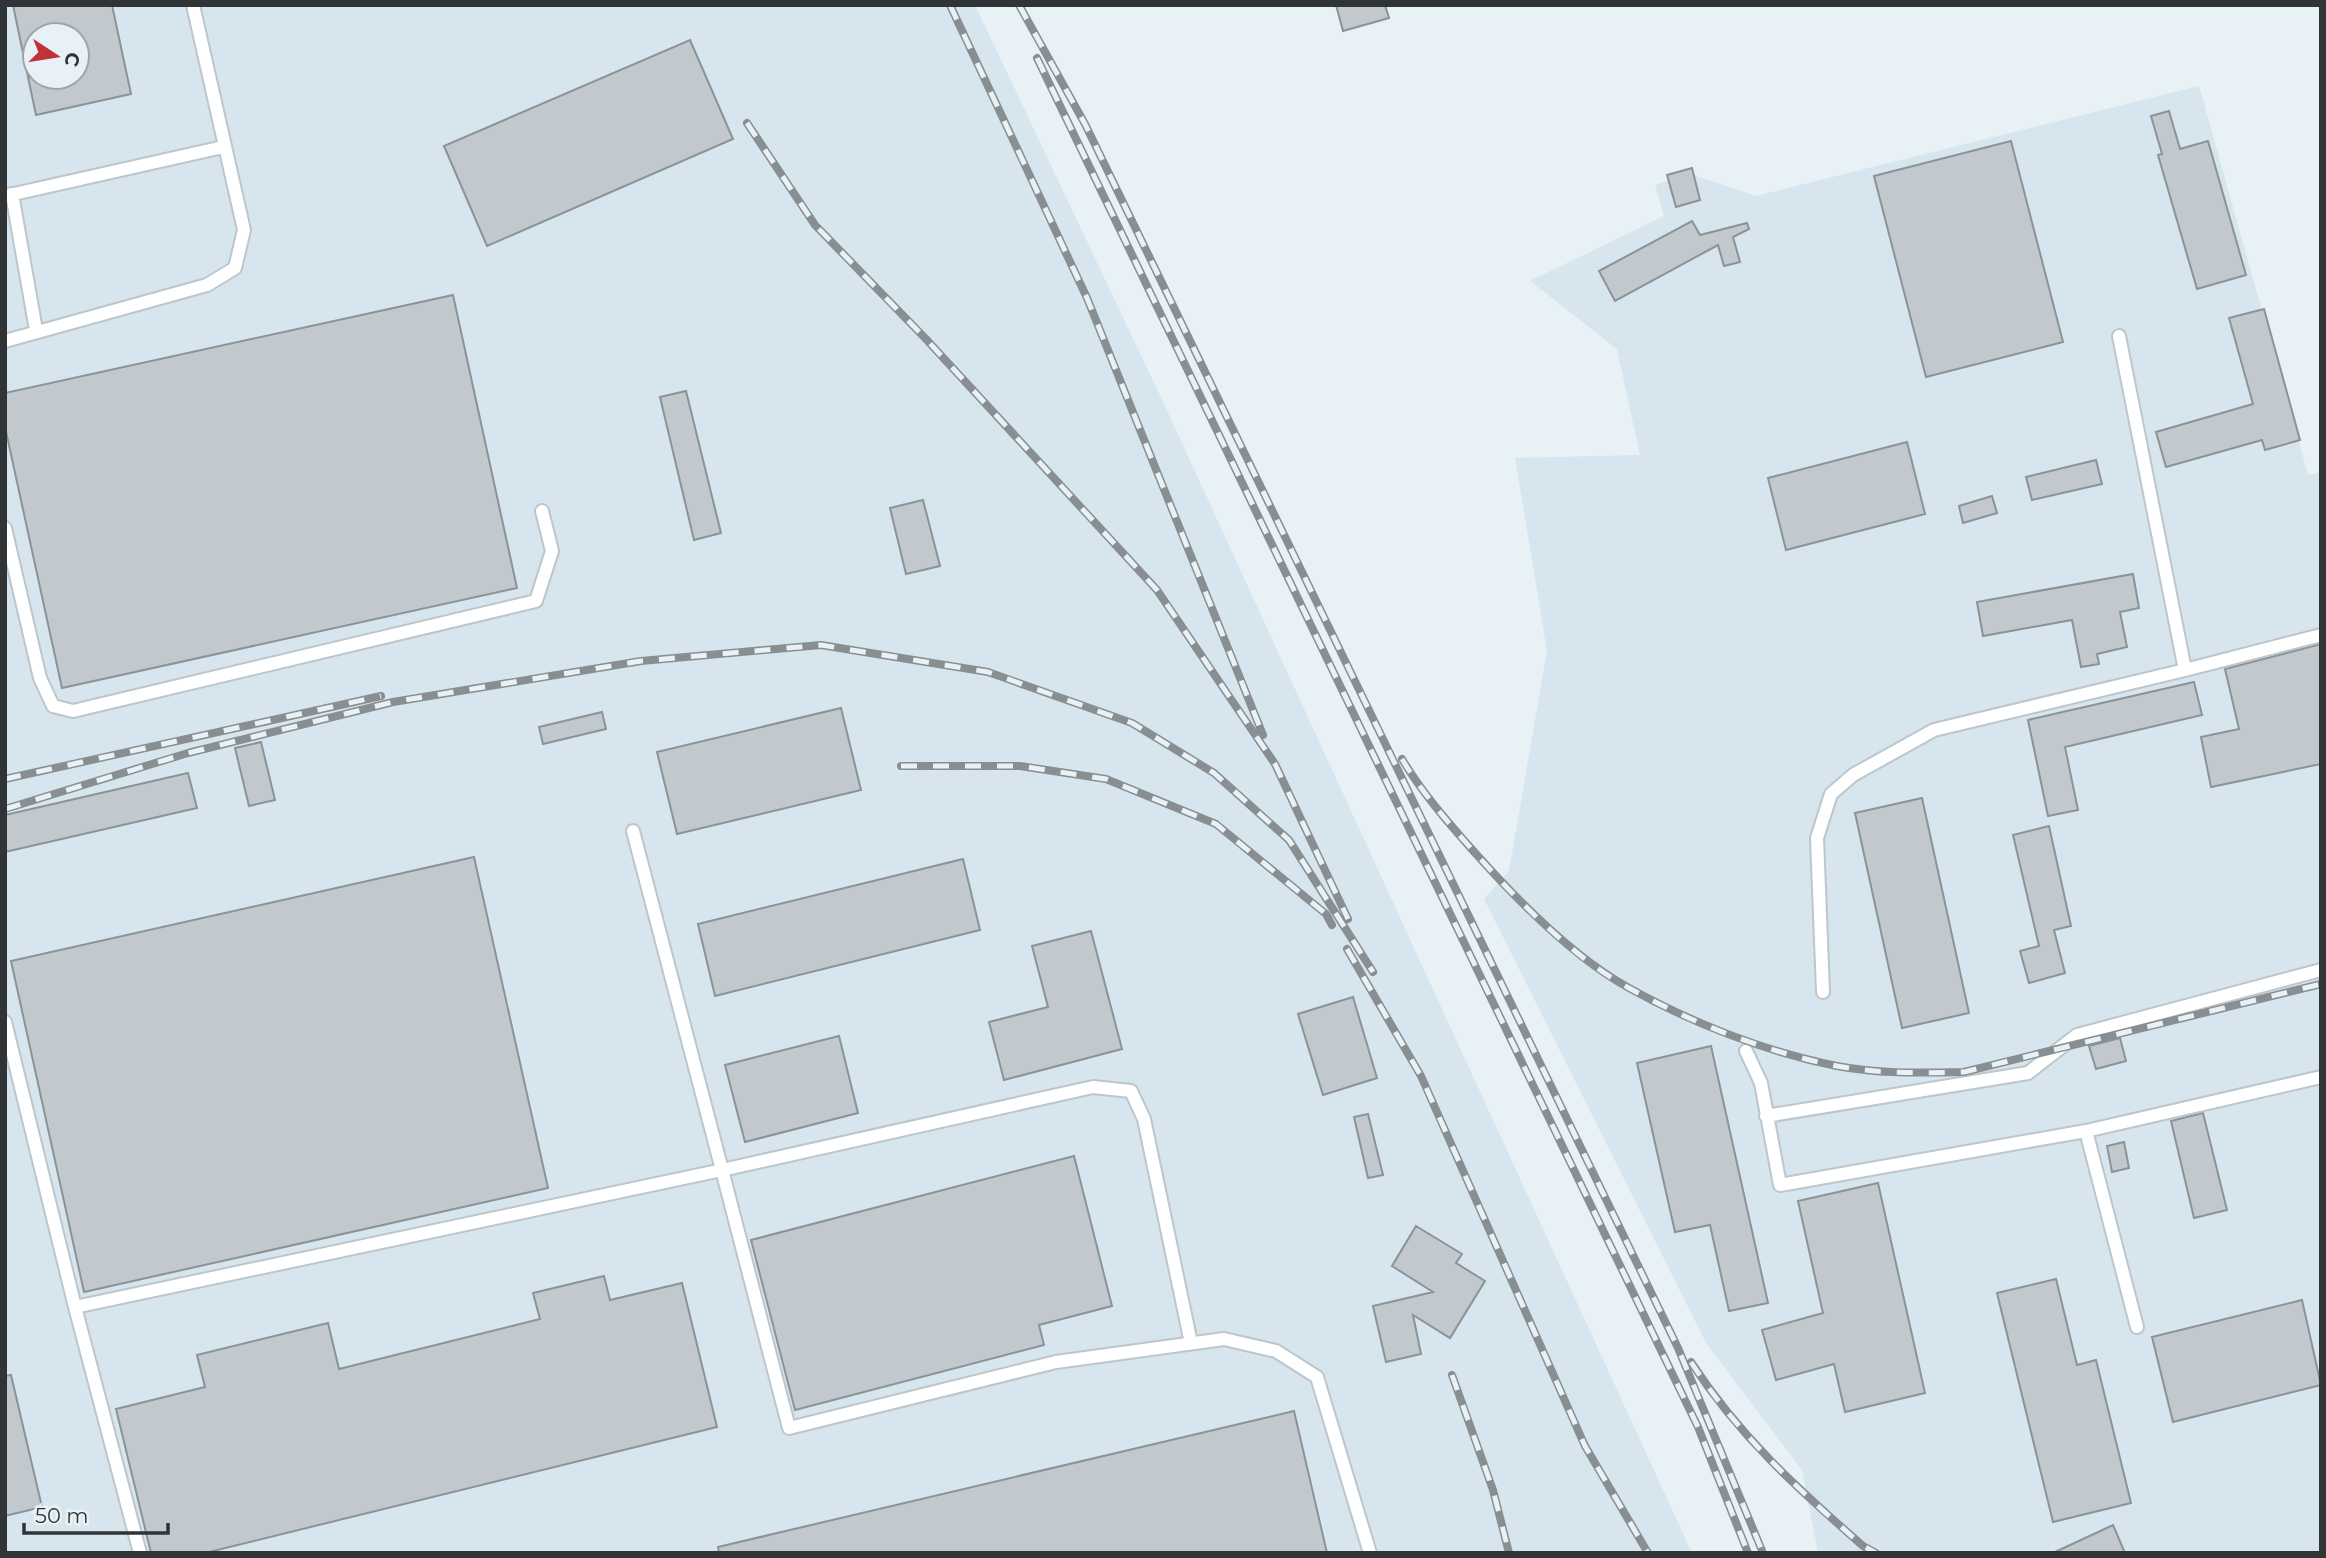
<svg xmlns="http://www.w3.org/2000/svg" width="2326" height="1558" viewBox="0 0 2326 1558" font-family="Montserrat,sans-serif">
  <rect width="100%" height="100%" fill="#e8f1f6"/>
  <path fill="#d6e5ee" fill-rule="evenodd" d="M 5,5 L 975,5 L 1164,404 L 1692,1553 L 5,1553 ZM 35,35 L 77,35 L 77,77 L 35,77 Z
    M 2199,86 L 2308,475 L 2321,472 L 2321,1553 L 1818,1553 L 1802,1470 L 1706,1343 L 1484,899 L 1509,871 L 1547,651 L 1515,458 L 1640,455 L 1617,349 L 1530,281 L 1664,216 L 1655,185 L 1688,173 L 1756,196 Z"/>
  <path fill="#c1c9ce" stroke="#8b9397" stroke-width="2" d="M 13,5 L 112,5 L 131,94 L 36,115 L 28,77 L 77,77 L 77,35 L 35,35 L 35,76 L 28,77 Z
    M 1336,5 L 1385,5 L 1389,18 L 1343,31 Z
    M 690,40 L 733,139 L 487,246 L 444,146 Z
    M 2169,111 L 2180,149 L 2208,141 L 2246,275 L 2197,289 L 2158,155 L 2162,154 L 2151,116 Z
    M 2011,141 L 2063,342 L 1926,377 L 1874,176 Z
    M 1692,168 L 1700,200 L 1676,207 L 1667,175 Z
    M 1692,221 L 1700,235 L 1747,223 L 1749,229 L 1733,237 L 1740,262 L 1724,266 L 1718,245 L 1615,301 L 1599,271 Z
    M 453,295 L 517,588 L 62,688 L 5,427 L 5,393 Z
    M 2264,309 L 2300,440 L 2265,450 L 2262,440 L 2166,467 L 2156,432 L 2253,404 L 2229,318 Z
    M 686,391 L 721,533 L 694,540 L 660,397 Z
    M 1907,442 L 1925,514 L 1786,550 L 1768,478 Z
    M 2096,460 L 2102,484 L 2032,500 L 2026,477 Z
    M 1992,496 L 1997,513 L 1963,523 L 1959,506 Z
    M 923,500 L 940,566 L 906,574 L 890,508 Z
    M 2133,574 L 2139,608 L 2120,612 L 2127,647 L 2097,654 L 2099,664 L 2081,667 L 2072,620 L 1983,636 L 1977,602 Z
    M 2321,644 L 2321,764 L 2211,787 L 2201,737 L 2239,729 L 2225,669 Z
    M 2194,682 L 2202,715 L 2065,747 L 2078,810 L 2048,816 L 2028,720 Z
    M 841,708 L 861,790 L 677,834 L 657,752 Z
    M 602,712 L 606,729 L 543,744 L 539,727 Z
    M 261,742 L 275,800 L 249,806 L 235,748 Z
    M 188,773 L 197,808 L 5,852 L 5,815 Z
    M 1922,798 L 1969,1013 L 1902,1028 L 1855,813 Z
    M 2049,826 L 2071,926 L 2054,930 L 2065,973 L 2029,983 L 2020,951 L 2039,946 L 2013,835 Z
    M 474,857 L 548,1188 L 84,1292 L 11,961 Z
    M 963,859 L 980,930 L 715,996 L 698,924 Z
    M 1091,931 L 1122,1049 L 1004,1080 L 989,1022 L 1048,1007 L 1032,946 Z
    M 1353,997 L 1377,1078 L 1323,1095 L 1298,1014 Z
    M 839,1036 L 858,1113 L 745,1142 L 725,1065 Z
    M 2120,1038 L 2126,1061 L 2096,1069 L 2089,1046 Z
    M 1711,1046 L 1768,1303 L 1729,1311 L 1710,1225 L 1675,1232 L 1637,1063 Z
    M 2203,1113 L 2227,1210 L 2194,1218 L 2171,1121 Z
    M 1368,1114 L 1383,1175 L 1368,1178 L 1354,1117 Z
    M 2124,1142 L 2129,1168 L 2112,1172 L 2107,1146 Z
    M 1074,1156 L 1112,1306 L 1039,1325 L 1044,1345 L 795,1410 L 751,1240 Z
    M 1878,1183 L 1925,1393 L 1845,1412 L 1834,1364 L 1776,1380 L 1762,1330 L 1823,1313 L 1798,1201 Z
    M 1416,1226 L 1462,1254 L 1456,1263 L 1485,1281 L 1450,1338 L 1413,1315 L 1421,1354 L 1386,1362 L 1373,1306 L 1433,1292 L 1392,1266 Z
    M 604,1276 L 610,1300 L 682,1283 L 717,1427 L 205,1553 L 151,1553 L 116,1409 L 205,1387 L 197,1355 L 328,1323 L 339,1369 L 540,1319 L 533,1293 Z
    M 2056,1279 L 2077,1365 L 2096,1360 L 2131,1503 L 2053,1522 L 1997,1293 Z
    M 2302,1300 L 2321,1385 L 2173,1422 L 2152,1337 Z
    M 11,1375 L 42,1507 L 5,1516 L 5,1376 Z
    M 1294,1411 L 1327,1553 L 719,1553 L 718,1547 Z
    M 2113,1525 L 2125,1553 L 2053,1553 Z"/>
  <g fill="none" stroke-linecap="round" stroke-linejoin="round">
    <defs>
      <path id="service" d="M 12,194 L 36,330
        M 5,196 L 223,147
        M 2119,336 L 2185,670 L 2321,635
        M 5,341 L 207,285 L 235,268 L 244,230 L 193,5
        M 5,528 L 40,678 L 53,706 L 73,711 L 536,601 L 552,551 L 542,511
        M 633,831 L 722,1170 L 1093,1087 L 1131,1091 L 1144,1119 L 1191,1343
        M 1823,992 L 1817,838 L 1831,794 L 1853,775 L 1934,730 L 2185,670
        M 5,1022 L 75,1307
        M 1746,1051 L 1761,1083 L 1780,1185 L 2086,1131 L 2321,1077
        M 1766,1116 L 2028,1073 L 2077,1035 L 2321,970
        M 2086,1131 L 2137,1327
        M 140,1553 L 75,1307 L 722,1170 L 789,1428 L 1056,1362 L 1224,1339 L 1276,1351 L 1317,1377 L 1370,1553"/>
    </defs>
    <use href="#service" stroke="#bec6cb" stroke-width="16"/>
    <use href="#service" stroke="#fff" stroke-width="12"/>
    <defs>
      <path id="rail" d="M 950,5 L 1087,298 L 1263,735
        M 1019,5 L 1085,124 L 1678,1348 L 1763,1553
        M 1037,58 L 1698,1427 L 1748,1553
        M 747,123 L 815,225 L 925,338 L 1157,590 L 1275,764 L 1348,919
        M 1402,759 C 1422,793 1451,826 1477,855 C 1519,902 1574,958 1629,988 C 1692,1023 1766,1052 1837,1066 C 1879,1074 1922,1073 1964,1072 L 2321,984
        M 901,766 L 1020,766 L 1106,779 L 1216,824 L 1326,914 L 1332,925
        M 5,779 L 381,696
        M 5,809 L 188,753 L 393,702 L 641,661 L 821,645 L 988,672 L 1132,723 L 1214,773 L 1289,840 L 1373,972
        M 1347,949 L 1421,1076 L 1585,1446 L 1648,1553
        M 1691,1362 C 1739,1436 1797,1488 1863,1546 L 1876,1553
        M 1452,1375 L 1493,1490 L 1509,1553"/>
    </defs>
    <use href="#rail" stroke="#888e91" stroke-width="8"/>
    <use href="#rail" stroke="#e8f1f6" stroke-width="5" stroke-dasharray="16" stroke-linecap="butt"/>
  </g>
  <rect width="2326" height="1558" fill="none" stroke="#313436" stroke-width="14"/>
  <g transform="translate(56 56) rotate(102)"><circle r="33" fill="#e8f1f6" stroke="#9fa5a9" stroke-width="2"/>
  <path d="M0-5L12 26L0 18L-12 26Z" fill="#c1313a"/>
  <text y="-10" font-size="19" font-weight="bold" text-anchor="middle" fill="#313436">С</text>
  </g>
  <path d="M24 1523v10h144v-10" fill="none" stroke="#313436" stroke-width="3.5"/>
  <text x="35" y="1523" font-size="21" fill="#313436" stroke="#e8f1f6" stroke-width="5" paint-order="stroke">50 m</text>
</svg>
